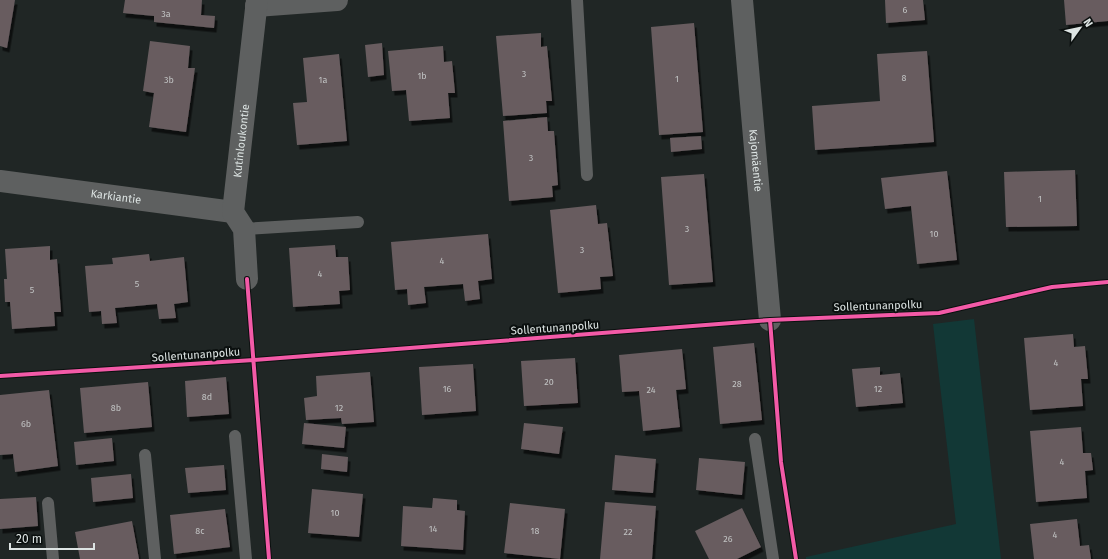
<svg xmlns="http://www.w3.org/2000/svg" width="1108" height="559" viewBox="0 0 1108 559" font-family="'Fira Sans',sans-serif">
  <defs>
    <filter id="shadow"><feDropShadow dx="2.5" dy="4.5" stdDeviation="0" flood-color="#0009"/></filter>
  </defs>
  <rect width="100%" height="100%" fill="#202625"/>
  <path fill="#123836" d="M 974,319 L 1001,559 L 806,559 L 806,557 L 956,524 L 933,324 Z"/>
  <path fill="#675c5f" filter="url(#shadow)" d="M 0,0 L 15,0 L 7,48 L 0,46 Z
    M 125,0 L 202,0 L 201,15 L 215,16 L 214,28 L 154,22 L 154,16 L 123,13 Z
    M 885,0 L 923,0 L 925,20 L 886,23 Z
    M 1064,0 L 1108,0 L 1108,21 L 1066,25 Z
    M 694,23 L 703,132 L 659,135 L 651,27 Z
    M 541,33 L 541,47 L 547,46 L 552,101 L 546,101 L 547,113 L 503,116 L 496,36 Z
    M 150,41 L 190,46 L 188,68 L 195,68 L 186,132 L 149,127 L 154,93 L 143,91 Z
    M 382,43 L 384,75 L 368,77 L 365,45 Z
    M 443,46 L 444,62 L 452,61 L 455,93 L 448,93 L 450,118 L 409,121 L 406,90 L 392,91 L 388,51 Z
    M 927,51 L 934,142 L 815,150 L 812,106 L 880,101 L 877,54 Z
    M 339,54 L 347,141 L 297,145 L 293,103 L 307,102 L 303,58 Z
    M 547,117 L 548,131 L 554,131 L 558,185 L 552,186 L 553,197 L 509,201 L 503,121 Z
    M 701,136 L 702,149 L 671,152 L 670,138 Z
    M 1075,170 L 1077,226 L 1006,227 L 1004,172 Z
    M 947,171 L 957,260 L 917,264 L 911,206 L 885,209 L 881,178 Z
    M 704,174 L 713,282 L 669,285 L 661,177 Z
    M 596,205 L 598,224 L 607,223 L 613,276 L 600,277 L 601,289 L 558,293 L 550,210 Z
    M 488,234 L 492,279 L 478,281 L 480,299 L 465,301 L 463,284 L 424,287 L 426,303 L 408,305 L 407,289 L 395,290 L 391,242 Z
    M 335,245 L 336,257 L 348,257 L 350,290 L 339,291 L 340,304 L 293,307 L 289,248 Z
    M 50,246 L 50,260 L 57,259 L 61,312 L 54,312 L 55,326 L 12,329 L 10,302 L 5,302 L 4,279 L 7,279 L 5,249 Z
    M 149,254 L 150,261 L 184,257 L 188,302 L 174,304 L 176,318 L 159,319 L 157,304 L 115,308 L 117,323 L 102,324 L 101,311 L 89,312 L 85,266 L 113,264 L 112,258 Z
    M 1073,334 L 1074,347 L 1085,346 L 1088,379 L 1081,379 L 1083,406 L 1030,410 L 1024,338 Z
    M 754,343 L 762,420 L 720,424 L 713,347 Z
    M 682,349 L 686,389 L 676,390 L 680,427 L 643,431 L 639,391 L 622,392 L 619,355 Z
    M 575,358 L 578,403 L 524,406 L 521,361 Z
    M 473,364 L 476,411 L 422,415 L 419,367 Z
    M 880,367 L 880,375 L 900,373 L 903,403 L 856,407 L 852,369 Z
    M 370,372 L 374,422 L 342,424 L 341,418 L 306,420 L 304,398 L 317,396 L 316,376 Z
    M 226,377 L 229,414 L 187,417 L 185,381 Z
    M 148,382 L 152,427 L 84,433 L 80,388 Z
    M 49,390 L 58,466 L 15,472 L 13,454 L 0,455 L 0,395 Z
    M 304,423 L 346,427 L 344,448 L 302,444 Z
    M 524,423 L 563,427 L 559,454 L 521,449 Z
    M 1081,427 L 1083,453 L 1091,453 L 1093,470 L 1085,471 L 1087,498 L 1036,502 L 1030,431 Z
    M 112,438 L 114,461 L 76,465 L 74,442 Z
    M 322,454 L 348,457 L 347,472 L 321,469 Z
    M 615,455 L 656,459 L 653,493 L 612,490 Z
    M 699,458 L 745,462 L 742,495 L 696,490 Z
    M 224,465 L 226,490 L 188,493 L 185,468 Z
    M 131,474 L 133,498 L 93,502 L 91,478 Z
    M 312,489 L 363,494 L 359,537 L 308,533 Z
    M 36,497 L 38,526 L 0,529 L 0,499 Z
    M 433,498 L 457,500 L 457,510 L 465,511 L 463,550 L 401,546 L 403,506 L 432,508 Z
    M 605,502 L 656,506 L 652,559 L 600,559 Z
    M 510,503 L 565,509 L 560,559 L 504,553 Z
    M 742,508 L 761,547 L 737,559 L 709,559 L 695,531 Z
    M 225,509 L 230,547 L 174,554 L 170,515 Z
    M 1077,519 L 1080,546 L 1089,545 L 1091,559 L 1034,559 L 1030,524 Z
    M 132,521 L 139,559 L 80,559 L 75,532 Z"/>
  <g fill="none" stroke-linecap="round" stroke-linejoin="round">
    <path stroke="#5e6060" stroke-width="12" d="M 577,0 L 587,175
      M 244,229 L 358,222
      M 235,436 L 246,559
      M 755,439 L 773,559
      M 145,455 L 155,559
      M 48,503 L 53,559"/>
    <g stroke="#5e6060" stroke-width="22">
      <path id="s1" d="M 742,0 L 770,320"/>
      <path d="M 256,6 L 337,0"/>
      <path id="s2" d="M 0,181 L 233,212"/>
      <path id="s3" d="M 247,279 L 244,229 L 233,212 L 257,0"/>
    </g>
    <defs>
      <path id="cycleway" d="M 247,279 L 269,559
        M 770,320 L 781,462 L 796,559
        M 0,376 L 254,360 L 770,320 L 939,313 L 1052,287 L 1108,282"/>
    </defs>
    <use href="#cycleway" stroke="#0b100f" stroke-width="6"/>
    <use href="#cycleway" stroke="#f35aa7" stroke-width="4"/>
  </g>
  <g text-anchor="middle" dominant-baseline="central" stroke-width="4" stroke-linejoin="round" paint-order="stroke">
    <g font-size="9" fill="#c0c2c2">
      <text x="905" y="10">6</text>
      <text x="166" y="14">3a</text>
      <text x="524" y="74">3</text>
      <text x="422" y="76">1b</text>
      <text x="904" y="78">8</text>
      <text x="677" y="79">1</text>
      <text x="169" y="80">3b</text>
      <text x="323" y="80">1a</text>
      <text x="531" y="158">3</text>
      <text x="1040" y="199">1</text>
      <text x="687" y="229">3</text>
      <text x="934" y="234">10</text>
      <text x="582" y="250">3</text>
      <text x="442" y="261">4</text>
      <text x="320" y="274">4</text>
      <text x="137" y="284">5</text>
      <text x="32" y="290">5</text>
      <text x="1056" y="363">4</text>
      <text x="549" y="382">20</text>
      <text x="737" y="384">28</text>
      <text x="447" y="389">16</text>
      <text x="878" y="389">12</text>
      <text x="651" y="390">24</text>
      <text x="207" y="397">8d</text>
      <text x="116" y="408">8b</text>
      <text x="339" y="408">12</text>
      <text x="26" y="424">6b</text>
      <text x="1062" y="462">4</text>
      <text x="335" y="513">10</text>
      <text x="433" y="529">14</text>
      <text x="200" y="531">8c</text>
      <text x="535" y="531">18</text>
      <text x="628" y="532">22</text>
      <text x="1055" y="535">4</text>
      <text x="728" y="539">26</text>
    </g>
    <g font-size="11" fill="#dde4e3" stroke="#0b100f">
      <text stroke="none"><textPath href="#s3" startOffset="142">Kutinloukontie</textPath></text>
      <text stroke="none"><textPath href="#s1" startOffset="161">Kajomäentie</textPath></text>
      <text stroke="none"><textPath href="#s2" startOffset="117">Karkiantie</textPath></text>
      <text transform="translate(878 306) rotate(-2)">Sollentunanpolku</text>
      <text transform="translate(555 328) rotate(-4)">Sollentunanpolku</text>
      <text transform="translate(196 355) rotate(-4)">Sollentunanpolku</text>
    </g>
  </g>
  <g transform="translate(1080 28) rotate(57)" stroke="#0b100f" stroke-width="3" paint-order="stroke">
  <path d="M0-3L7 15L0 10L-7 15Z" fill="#dde4e3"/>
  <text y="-6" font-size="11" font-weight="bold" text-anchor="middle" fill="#dde4e3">N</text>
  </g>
  <path d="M10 543v6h84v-6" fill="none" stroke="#dde4e3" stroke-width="2"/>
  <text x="16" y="543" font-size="12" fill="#dde4e3" stroke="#0b100f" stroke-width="3" paint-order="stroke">20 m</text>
</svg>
